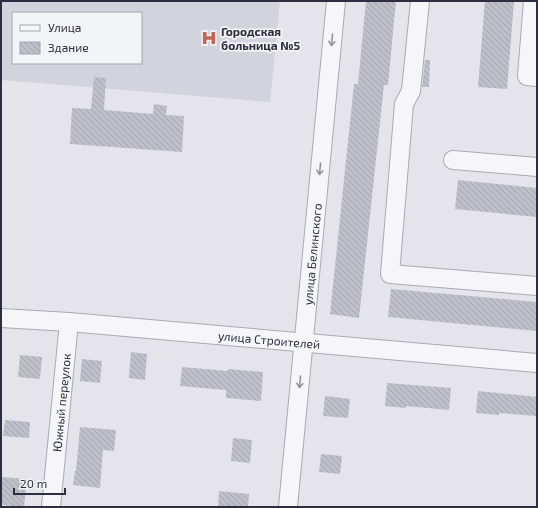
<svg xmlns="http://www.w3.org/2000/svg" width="538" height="508" viewBox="0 0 538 508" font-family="'Exo 2',sans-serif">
  <defs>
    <pattern id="building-back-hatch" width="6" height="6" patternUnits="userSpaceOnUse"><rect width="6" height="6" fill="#bfbfca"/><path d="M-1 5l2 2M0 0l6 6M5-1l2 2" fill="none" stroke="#a4a4af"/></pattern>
  </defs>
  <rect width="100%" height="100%" fill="#e4e4ea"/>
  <path fill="#d2d3dc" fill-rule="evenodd" d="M 1,1 L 280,1 L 270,102 L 1,80 ZM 13,13 L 141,13 L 141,63 L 13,63 Z"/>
  <path fill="url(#building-back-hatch)" d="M 366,1 L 396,1 L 388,85 L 384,85 L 359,318 L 330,314 L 354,84 L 358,84 Z
    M 485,1 L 514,1 L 507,89 L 478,87 Z
    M 425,60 L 430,60 L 429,87 L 422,87 Z
    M 94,77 L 106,78 L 104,110 L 153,114 L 154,104 L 167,106 L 166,115 L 184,116 L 182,152 L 70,144 L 72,108 L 91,109 Z
    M 458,180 L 537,188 L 537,217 L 455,209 Z
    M 391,289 L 537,302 L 537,331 L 388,317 Z
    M 131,352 L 147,354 L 145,380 L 129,378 Z
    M 20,355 L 42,357 L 40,379 L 18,377 Z
    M 82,359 L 102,361 L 100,383 L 80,381 Z
    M 182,367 L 228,371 L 228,369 L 263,372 L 261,401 L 226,398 L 226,390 L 180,386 Z
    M 387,383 L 451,388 L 449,410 L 406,406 L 406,408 L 385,406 Z
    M 478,391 L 537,397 L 537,416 L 499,413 L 499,415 L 476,413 Z
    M 325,396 L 350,399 L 348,418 L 323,416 Z
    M 5,420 L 30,422 L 29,438 L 3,436 Z
    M 80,427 L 116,430 L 114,451 L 103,450 L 100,488 L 73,485 L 75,471 L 76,471 Z
    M 233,438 L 252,440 L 250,463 L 231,461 Z
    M 321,454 L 342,456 L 340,474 L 319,472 Z
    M 1,477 L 27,479 L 24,507 L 1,505 Z
    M 219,491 L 249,494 L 248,507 L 218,507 Z"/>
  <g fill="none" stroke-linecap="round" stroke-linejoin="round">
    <defs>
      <g id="minor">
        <path d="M 420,1 L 411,91 L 404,104 L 390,274 L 537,286"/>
        <path d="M 533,1 L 527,76 L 537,77"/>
        <path d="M 453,160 L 537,167"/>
        <path id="s1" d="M 1,318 L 69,322 L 537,363"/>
        <path id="s2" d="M 51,507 L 69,322"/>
        <path id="s3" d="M 288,507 L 336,1"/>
      </g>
    </defs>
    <use href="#minor" stroke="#a9aab4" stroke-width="20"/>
    <use href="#minor" stroke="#f6f6f9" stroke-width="18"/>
  </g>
  <defs><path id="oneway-shaft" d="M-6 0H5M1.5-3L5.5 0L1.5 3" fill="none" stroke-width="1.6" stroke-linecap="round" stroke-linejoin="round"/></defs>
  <g stroke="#92929d">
    <use href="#oneway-shaft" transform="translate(332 40) rotate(95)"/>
    <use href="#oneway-shaft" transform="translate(320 169) rotate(95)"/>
    <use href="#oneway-shaft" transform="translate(300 382) rotate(95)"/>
  </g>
  <defs>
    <symbol id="hospital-bare" viewBox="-9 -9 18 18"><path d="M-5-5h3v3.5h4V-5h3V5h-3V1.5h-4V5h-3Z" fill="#c26757" stroke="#f3f4f8" stroke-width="2.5" paint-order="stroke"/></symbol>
  </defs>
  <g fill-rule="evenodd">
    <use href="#hospital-bare" x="198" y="27" width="22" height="22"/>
  </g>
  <g text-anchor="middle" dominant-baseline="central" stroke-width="3.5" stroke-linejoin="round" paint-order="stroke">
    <g font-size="12" font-weight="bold" fill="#2d2e41" stroke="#f3f4f8" text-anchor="start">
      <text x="221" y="31">Городская<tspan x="221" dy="14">больница №5</tspan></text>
    </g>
    <g font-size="12" fill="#2d2e41" stroke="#f3f4f8">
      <text stroke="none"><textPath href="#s3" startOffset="254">улица Белинского</textPath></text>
      <text stroke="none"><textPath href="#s1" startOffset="269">улица Строителей</textPath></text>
      <text stroke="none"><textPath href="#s2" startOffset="105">Южный переулок</textPath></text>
    </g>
  </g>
  <rect width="538" height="508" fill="none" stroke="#2d2e41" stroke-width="4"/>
  <rect x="12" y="12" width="130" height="52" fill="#f3f4f8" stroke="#a4a5af"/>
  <rect x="20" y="25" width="20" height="6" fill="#f6f6f9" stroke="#a4a5af"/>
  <text x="48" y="32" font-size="12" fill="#2d2e41">Улица</text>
  <rect x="20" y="42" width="20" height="12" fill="url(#building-back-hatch)" stroke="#a4a5af"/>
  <text x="48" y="52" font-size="12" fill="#2d2e41">Здание</text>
  <path d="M14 488v6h51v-6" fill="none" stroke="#2d2e41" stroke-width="2"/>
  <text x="20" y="488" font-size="12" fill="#2d2e41" stroke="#f3f4f8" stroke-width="3" paint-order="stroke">20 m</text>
</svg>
